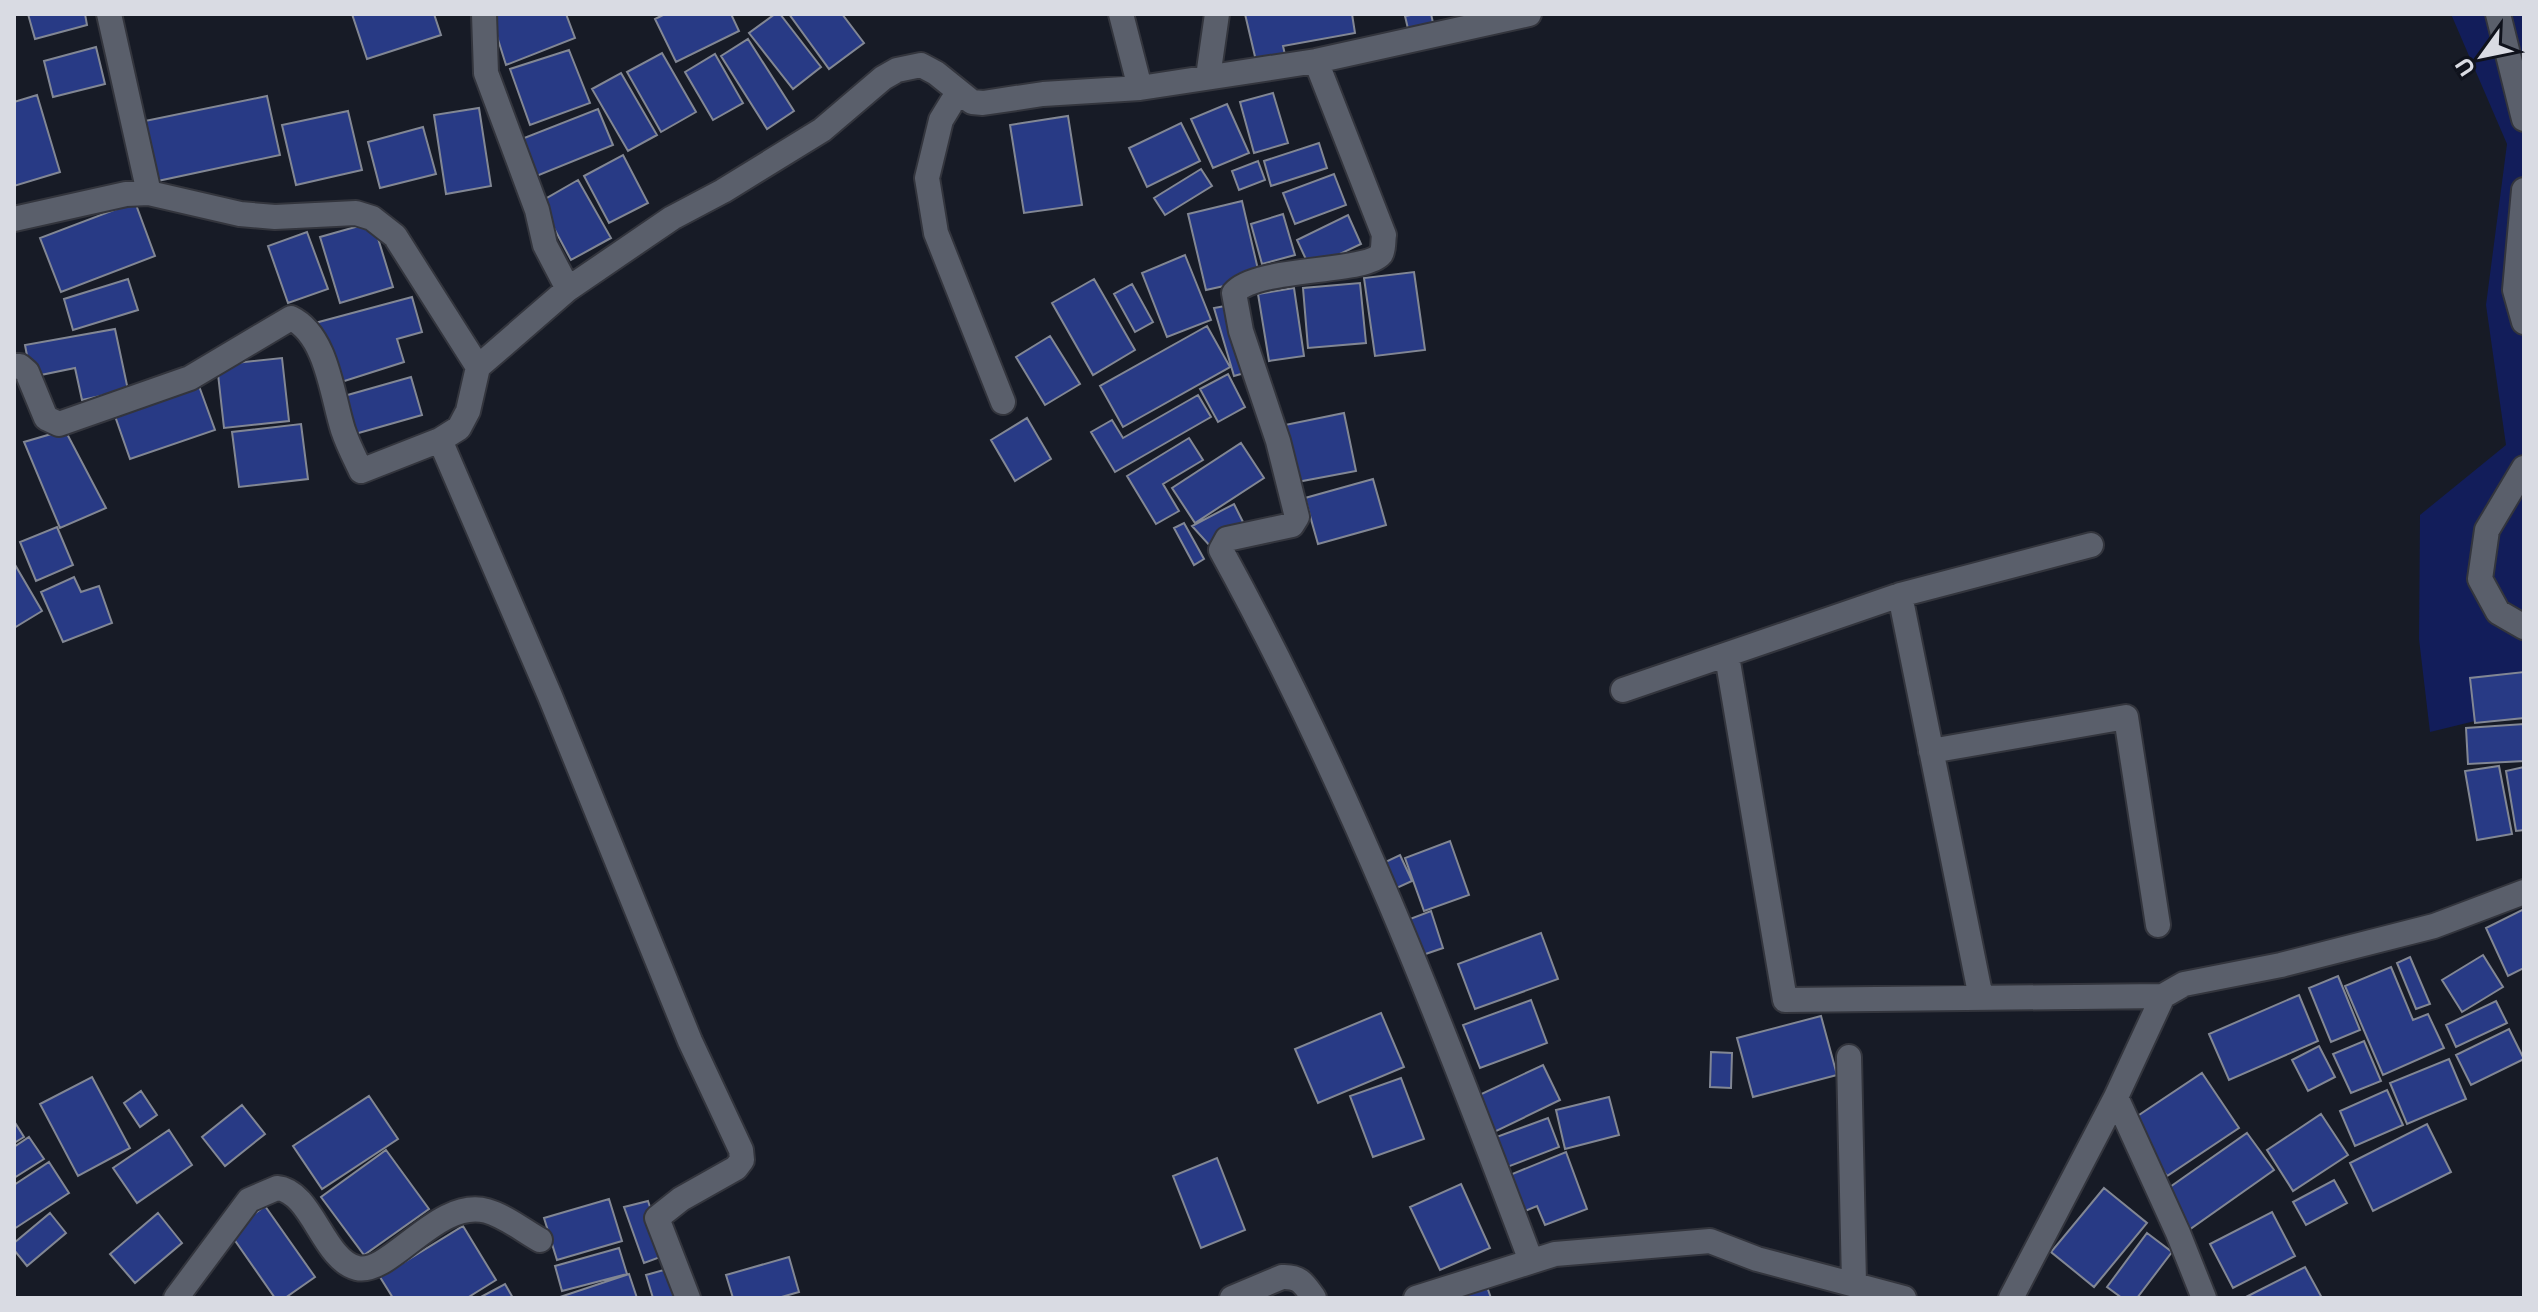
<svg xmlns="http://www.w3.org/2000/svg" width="2538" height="1312" viewBox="0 0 2538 1312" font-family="Inter,sans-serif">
  <rect width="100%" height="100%" fill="#171b26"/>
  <path fill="#121d5a" d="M 2451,14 L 2524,14 L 2524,709 L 2430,732 L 2419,639 L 2420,515 L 2506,445 L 2486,305 L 2507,144 Z"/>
  <path fill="#283a85" stroke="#828794" stroke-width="2" d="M 28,14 L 85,14 L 87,25 L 35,39 Z
    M 352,14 L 434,14 L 441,35 L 367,59 Z
    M 490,14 L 566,14 L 575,38 L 506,65 Z
    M 665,14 L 731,14 L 739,31 L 676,62 L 655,19 Z
    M 775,14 L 780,14 L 821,67 L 793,89 L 749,33 Z
    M 789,14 L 842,14 L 864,43 L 829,69 Z
    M 1245,14 L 1352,14 L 1355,33 L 1283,46 L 1286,59 L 1257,65 Z
    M 1416,14 L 1431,14 L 1434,27 L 1409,33 L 1405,16 Z
    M 748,39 L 794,111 L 767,129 L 721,56 Z
    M 96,47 L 105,84 L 53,97 L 44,61 Z
    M 569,50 L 590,103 L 530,125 L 510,69 Z
    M 662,53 L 696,112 L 661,132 L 627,72 Z
    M 715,54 L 743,103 L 713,120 L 685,72 Z
    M 621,73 L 657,135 L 628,151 L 592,89 Z
    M 1273,93 L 1288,143 L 1254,153 L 1240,102 Z
    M 37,95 L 60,172 L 14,186 L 14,102 Z
    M 267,96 L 280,155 L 153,182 L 140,122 Z
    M 1227,104 L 1249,153 L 1213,168 L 1191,119 Z
    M 479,108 L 491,186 L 446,194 L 434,115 Z
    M 598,109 L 613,145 L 534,177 L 519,140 Z
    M 348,111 L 362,170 L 296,185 L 282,125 Z
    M 1068,116 L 1082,205 L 1024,213 L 1010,125 Z
    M 1181,123 L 1200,161 L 1147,187 L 1129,148 Z
    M 423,127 L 436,174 L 380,188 L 368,142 Z
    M 1319,143 L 1327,168 L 1271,186 L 1264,161 Z
    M 623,155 L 648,203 L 609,223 L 584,176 Z
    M 1258,161 L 1265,180 L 1239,190 L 1232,171 Z
    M 1201,169 L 1212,186 L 1165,215 L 1154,198 Z
    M 1334,174 L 1346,205 L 1295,224 L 1283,193 Z
    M 578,180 L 611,238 L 571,260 L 540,202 Z
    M 1242,201 L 1260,278 L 1206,290 L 1188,214 Z
    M 135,202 L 155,256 L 61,292 L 40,238 Z
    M 1283,214 L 1295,255 L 1262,264 L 1251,224 Z
    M 1348,215 L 1361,244 L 1310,268 L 1297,240 Z
    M 373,222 L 393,287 L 340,303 L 320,237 Z
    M 307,232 L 328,289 L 288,303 L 268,246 Z
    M 1185,255 L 1211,320 L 1167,337 L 1142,273 Z
    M 1414,272 L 1425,350 L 1375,356 L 1364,278 Z
    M 128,279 L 138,310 L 73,330 L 64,299 Z
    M 1094,279 L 1135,350 L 1093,375 L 1052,303 Z
    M 1360,283 L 1366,343 L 1308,348 L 1303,288 Z
    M 1132,284 L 1153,322 L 1135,332 L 1114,294 Z
    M 1294,288 L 1304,356 L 1269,361 L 1258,294 Z
    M 412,297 L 422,332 L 397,339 L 404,362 L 335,384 L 315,323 Z
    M 1231,305 L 1248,372 L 1234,376 L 1214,308 Z
    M 1207,326 L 1230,367 L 1123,427 L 1100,386 Z
    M 115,329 L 128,390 L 82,400 L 75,368 L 31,377 L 25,345 Z
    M 1050,336 L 1080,384 L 1045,405 L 1016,357 Z
    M 282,358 L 289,421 L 224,428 L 217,365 Z
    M 1228,374 L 1245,407 L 1218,422 L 1200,389 Z
    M 411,377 L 422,415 L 348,436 L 337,398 Z
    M 199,386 L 215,430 L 130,459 L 115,416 Z
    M 1198,395 L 1211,417 L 1115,472 L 1091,432 L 1112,420 L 1123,438 Z
    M 1344,413 L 1356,471 L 1297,482 L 1285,425 Z
    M 1027,418 L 1051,459 L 1015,481 L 991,440 Z
    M 301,424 L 308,479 L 239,487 L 232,432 Z
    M 65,430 L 106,508 L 60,528 L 24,442 Z
    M 1189,438 L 1203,460 L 1163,484 L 1179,511 L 1156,524 L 1127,476 Z
    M 1241,443 L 1264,478 L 1195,523 L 1172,488 Z
    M 1373,479 L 1386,525 L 1318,544 L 1305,498 Z
    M 1234,504 L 1243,522 L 1210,546 L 1192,526 Z
    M 1184,523 L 1204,559 L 1194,565 L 1174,528 Z
    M 57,527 L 73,565 L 36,581 L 20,542 Z
    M 14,563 L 42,611 L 14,628 Z
    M 74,577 L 81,592 L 99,586 L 112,623 L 63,642 L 41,592 Z
    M 2524,672 L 2524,718 L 2475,723 L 2470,678 Z
    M 2524,724 L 2524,761 L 2468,764 L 2466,728 Z
    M 2499,766 L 2512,834 L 2477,840 L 2465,771 Z
    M 2524,767 L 2524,830 L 2516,831 L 2506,771 Z
    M 1450,841 L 1469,895 L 1424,911 L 1405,858 Z
    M 1400,855 L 1412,881 L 1388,892 L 1377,866 Z
    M 2524,909 L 2524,968 L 2508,976 L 2486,928 Z
    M 1431,911 L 1443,948 L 1414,958 L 1402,922 Z
    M 1541,933 L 1558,979 L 1475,1009 L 1458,964 Z
    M 2483,955 L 2503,987 L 2462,1012 L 2442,980 Z
    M 2410,957 L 2430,1004 L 2416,1009 L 2397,963 Z
    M 2391,967 L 2413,1020 L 2428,1014 L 2444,1048 L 2383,1075 L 2345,986 Z
    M 2338,976 L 2360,1030 L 2331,1042 L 2309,988 Z
    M 2299,995 L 2318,1041 L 2229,1080 L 2209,1034 Z
    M 1531,1000 L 1547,1043 L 1480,1068 L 1463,1025 Z
    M 2496,1001 L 2507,1023 L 2456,1047 L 2446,1025 Z
    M 1381,1013 L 1404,1067 L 1318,1103 L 1295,1049 Z
    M 1821,1016 L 1837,1075 L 1753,1097 L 1737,1038 Z
    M 2509,1029 L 2524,1059 L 2471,1085 L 2456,1055 Z
    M 2364,1041 L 2381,1081 L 2351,1093 L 2333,1054 Z
    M 2319,1046 L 2335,1077 L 2308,1091 L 2292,1060 Z
    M 1711,1052 L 1732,1053 L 1731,1088 L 1710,1087 Z
    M 2449,1059 L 2466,1099 L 2407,1124 L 2390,1083 Z
    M 1543,1065 L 1560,1100 L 1490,1134 L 1473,1098 Z
    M 2202,1073 L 2239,1128 L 2167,1176 L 2130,1121 Z
    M 92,1077 L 130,1148 L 78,1176 L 40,1104 Z
    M 1401,1078 L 1424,1139 L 1373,1157 L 1350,1096 Z
    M 2387,1090 L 2403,1125 L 2355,1146 L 2340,1111 Z
    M 141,1091 L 157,1115 L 140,1127 L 124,1103 Z
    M 369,1096 L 398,1139 L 322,1189 L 293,1146 Z
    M 1609,1097 L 1619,1135 L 1565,1149 L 1556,1110 Z
    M 242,1105 L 265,1134 L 225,1166 L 202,1137 Z
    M 2321,1114 L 2348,1155 L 2293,1191 L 2267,1150 Z
    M 1548,1118 L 1559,1147 L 1502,1169 L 1491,1139 Z
    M 14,1121 L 24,1137 L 14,1143 Z
    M 2427,1124 L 2451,1172 L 2373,1211 L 2350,1163 Z
    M 169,1130 L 192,1165 L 137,1203 L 113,1168 Z
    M 2247,1133 L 2274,1170 L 2186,1232 L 2160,1194 Z
    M 29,1137 L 44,1159 L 14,1178 L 14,1147 Z
    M 386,1150 L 429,1209 L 364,1255 L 321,1197 Z
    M 1566,1152 L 1587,1209 L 1545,1225 L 1537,1206 L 1520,1213 L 1505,1177 Z
    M 1217,1158 L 1245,1230 L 1201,1248 L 1173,1176 Z
    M 49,1162 L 69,1193 L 14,1229 L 14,1185 Z
    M 2334,1180 L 2347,1203 L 2306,1225 L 2293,1202 Z
    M 1461,1184 L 1490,1248 L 1440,1270 L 1410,1207 Z
    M 2104,1188 L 2147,1223 L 2094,1287 L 2051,1252 Z
    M 609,1199 L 622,1241 L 557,1260 L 544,1218 Z
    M 648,1201 L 666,1255 L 644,1263 L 624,1207 Z
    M 265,1206 L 315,1277 L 285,1298 L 275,1298 L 229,1232 Z
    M 2272,1212 L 2295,1256 L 2233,1288 L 2210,1244 Z
    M 50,1213 L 66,1233 L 27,1266 L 14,1250 L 14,1243 Z
    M 158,1213 L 182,1243 L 135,1283 L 110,1254 Z
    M 463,1226 L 496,1280 L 467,1298 L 393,1298 L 380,1277 Z
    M 2147,1233 L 2172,1252 L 2137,1298 L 2122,1298 L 2107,1287 Z
    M 619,1248 L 627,1274 L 562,1291 L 555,1266 Z
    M 789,1257 L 799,1292 L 778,1298 L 733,1298 L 726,1275 Z
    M 2305,1267 L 2322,1298 L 2244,1298 Z
    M 671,1268 L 683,1298 L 653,1298 L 646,1275 Z
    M 629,1274 L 637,1298 L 557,1298 Z
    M 505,1284 L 513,1298 L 479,1298 Z
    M 1486,1284 L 1491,1298 L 1447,1298 Z"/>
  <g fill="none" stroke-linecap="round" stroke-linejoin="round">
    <defs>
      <path id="minor" d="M 109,14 L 149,193
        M 484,14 L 486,73 L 537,210 L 545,245 L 568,289
        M 1121,14 L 1140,88
        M 2498,14 L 2524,119
        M 1316,61 L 1384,235 C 1383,240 1384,249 1381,254 C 1365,274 1257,266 1234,293 L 1241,331 L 1278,441 L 1297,517 L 1292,525 L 1227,539 L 1221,550 C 1346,777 1440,1019 1531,1261
        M 1208,77 L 1217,14
        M 961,95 L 952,102 L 941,120 L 927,178 L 936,233 L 1003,402
        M 2524,190 L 2515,290 L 2524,322
        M 14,219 L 126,194 L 149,193 L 240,214 L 275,217 L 356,213 L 372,218 L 395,236 L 478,367
        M 14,366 L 20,366 L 27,372 L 46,418 L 59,424 L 190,378 L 291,318 C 327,335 332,396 343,430 C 348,445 355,458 361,471 L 440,440 L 459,428 L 468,411 L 478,367 L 568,289 L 672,218 L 723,191 L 822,130 L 883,78 L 897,70 L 921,65 L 936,73 L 972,102 L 983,103 L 1043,94 L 1140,88 L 1316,61 L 1529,14
        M 440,440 L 550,696 L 690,1041 L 741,1150 L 742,1160 L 736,1168 L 681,1199 L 657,1218 L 688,1298
        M 2524,468 L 2487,530 L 2480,579 L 2498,612 L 2524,627
        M 1900,595 L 1981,998
        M 1727,656 L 1785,1000 L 2163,996
        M 1623,690 L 1900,595 L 2091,545
        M 1931,751 L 2126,717 L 2158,925
        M 1849,1057 L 1854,1283
        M 2116,1097 L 2178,1233 L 2204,1298
        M 176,1298 L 249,1200 L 277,1188 C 312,1191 323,1260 357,1268 C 390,1276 438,1197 487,1211 C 505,1216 524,1231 540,1240
        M 1232,1298 L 1282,1277 C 1300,1276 1304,1284 1314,1298
        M 1416,1298 L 1555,1254 L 1710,1241 L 1757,1259 L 1904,1298
        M 2011,1298 L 2116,1097 L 2163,996 L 2184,984 L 2281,965 L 2434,926 L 2524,892"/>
    </defs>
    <use href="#minor" stroke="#33353d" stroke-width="28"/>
    <use href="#minor" stroke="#5a5f6b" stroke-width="24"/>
  </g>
  <rect width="2538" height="1312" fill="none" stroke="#d9dbe3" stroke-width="32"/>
  <g transform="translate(2482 56) rotate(237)" stroke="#0f121c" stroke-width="6" paint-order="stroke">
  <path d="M0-6L14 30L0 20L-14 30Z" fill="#d9dbe3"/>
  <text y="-12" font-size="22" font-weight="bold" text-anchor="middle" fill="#d9dbe3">U</text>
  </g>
</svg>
